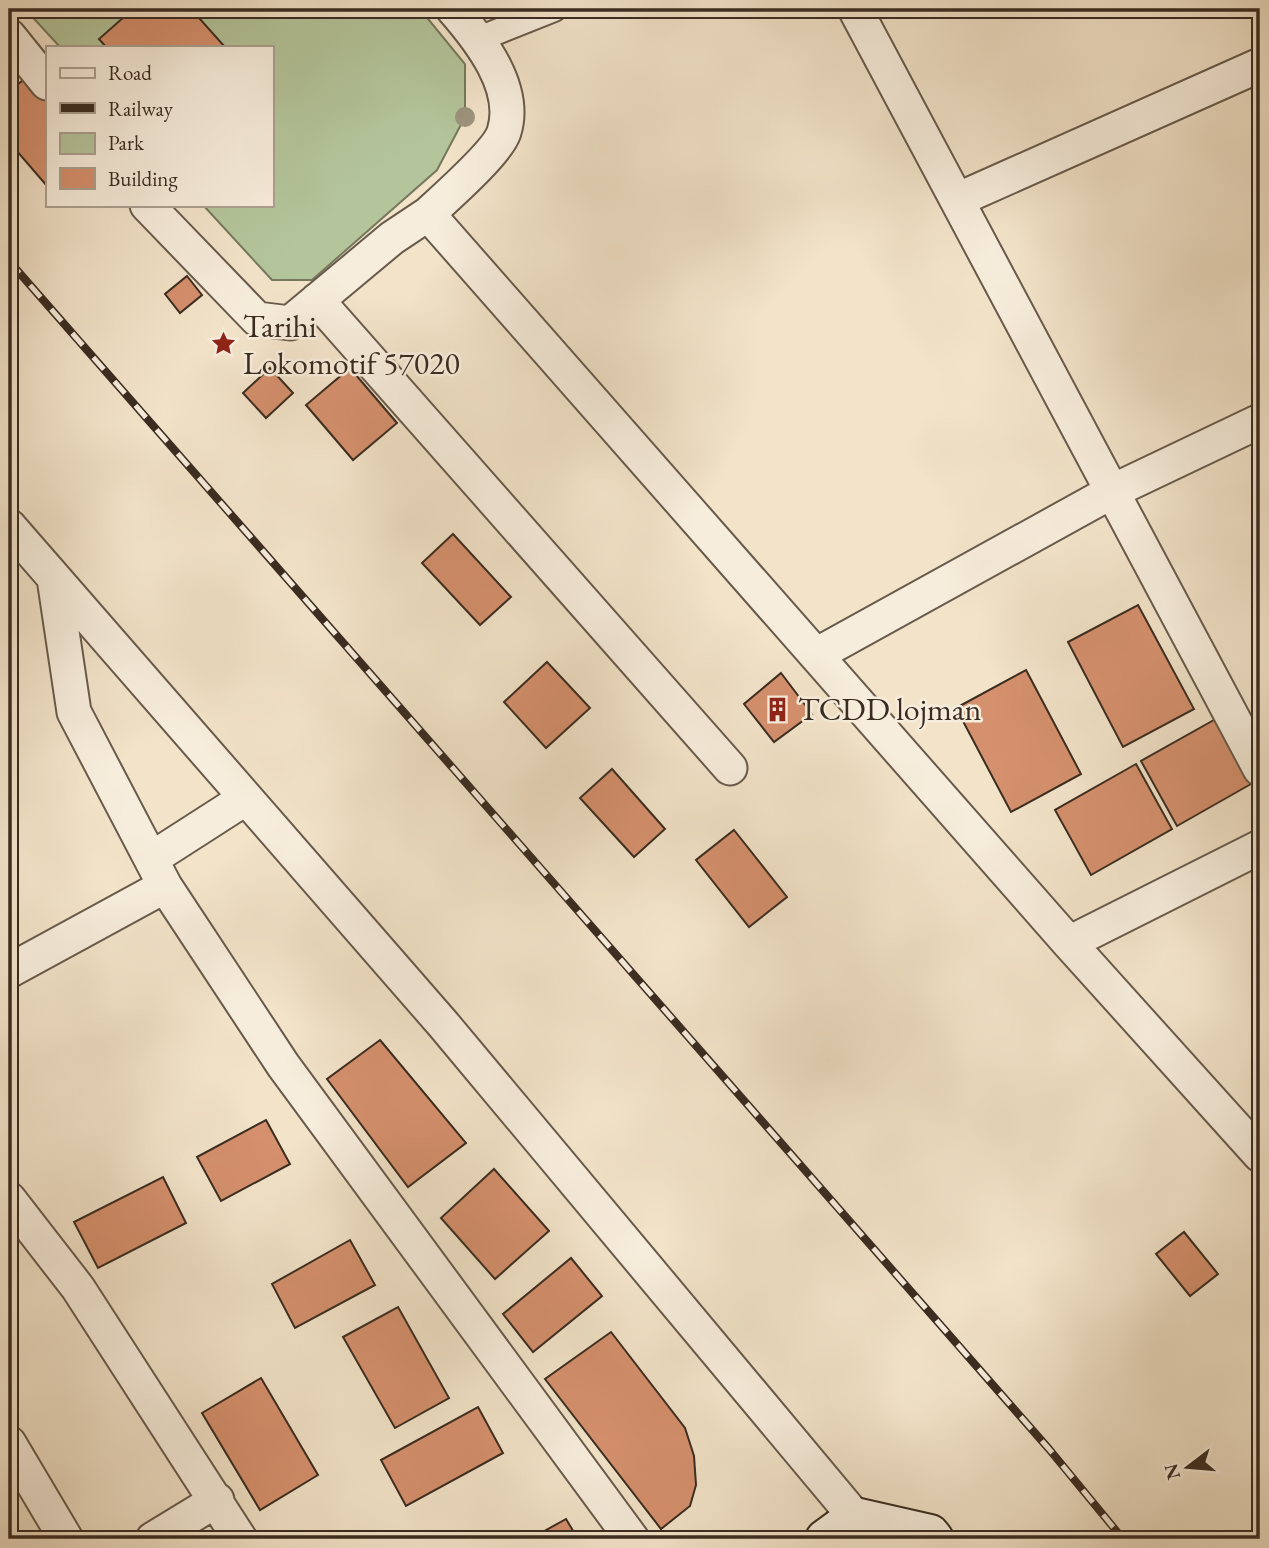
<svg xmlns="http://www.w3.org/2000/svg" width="1269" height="1548" viewBox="0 0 1269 1548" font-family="'EB Garamond',serif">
  <rect width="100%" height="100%" fill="#f2e3c9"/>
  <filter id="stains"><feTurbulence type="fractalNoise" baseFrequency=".00286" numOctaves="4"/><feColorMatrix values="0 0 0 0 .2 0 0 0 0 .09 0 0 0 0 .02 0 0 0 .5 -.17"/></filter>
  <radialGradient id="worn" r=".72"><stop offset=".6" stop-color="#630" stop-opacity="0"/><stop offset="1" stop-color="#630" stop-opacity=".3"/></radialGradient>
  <path fill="#b4c59b" stroke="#77785e" stroke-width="2" d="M 25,9 L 420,9 L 465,64 L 465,117 L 437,170 L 312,280 L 272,280 L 203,205 L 271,205 L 271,47 L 60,47 Z"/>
  <path fill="#d5906d" stroke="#3a2c21" stroke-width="2" d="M 133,9 L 191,9 L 225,47 L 106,47 L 99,39 Z
    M 30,74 L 47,94 L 47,186 L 9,142 L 9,92 Z
    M 187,276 L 202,295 L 180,313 L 165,294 Z
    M 270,368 L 293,393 L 266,418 L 243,393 Z
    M 350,368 L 397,423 L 353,460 L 306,405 Z
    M 453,534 L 511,597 L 480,625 L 422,563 Z
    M 1138,605 L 1194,709 L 1123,747 L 1068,642 Z
    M 547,662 L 590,708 L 546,748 L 504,702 Z
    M 1026,670 L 1081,774 L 1011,812 L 956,708 Z
    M 781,673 L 812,714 L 774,742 L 744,704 Z
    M 1221,716 L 1258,780 L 1177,826 L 1141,761 Z
    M 1136,764 L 1172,829 L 1091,875 L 1055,810 Z
    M 612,769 L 665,829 L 634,857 L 580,798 Z
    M 734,830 L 787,897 L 749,927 L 696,860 Z
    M 380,1040 L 466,1143 L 408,1187 L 327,1079 Z
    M 266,1120 L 290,1164 L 221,1201 L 197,1157 Z
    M 494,1169 L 549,1231 L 495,1279 L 441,1218 Z
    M 163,1177 L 186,1223 L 98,1268 L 74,1222 Z
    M 1184,1232 L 1218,1274 L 1190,1296 L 1156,1254 Z
    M 350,1240 L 375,1285 L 295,1328 L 272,1284 Z
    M 571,1258 L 602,1296 L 533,1352 L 503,1314 Z
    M 398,1307 L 449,1398 L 395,1428 L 343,1337 Z
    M 611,1332 L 685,1428 L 694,1456 L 696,1485 L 690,1506 L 661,1529 L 545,1379 Z
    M 261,1378 L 318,1475 L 260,1510 L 202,1413 Z
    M 478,1407 L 503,1453 L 406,1506 L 381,1460 Z
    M 566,1519 L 578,1539 L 530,1539 Z"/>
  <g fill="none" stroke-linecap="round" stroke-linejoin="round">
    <defs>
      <path id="pedestrian" d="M 479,39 L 554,9"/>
      <path id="minor" d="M 453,9 C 480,40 518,88 504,132 C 498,152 445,198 428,214 L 1069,943 L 1260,1155
        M 855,9 L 1260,769
        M 9,36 L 47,83
        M 957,200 L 1260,65
        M 147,205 L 257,319 L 290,323 L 392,238 L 428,214
        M 317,300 L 730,768
        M 9,526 L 443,1024 L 855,1517
        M 54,578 L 74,712 L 165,886 L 283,1065 L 632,1539
        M 816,655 L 1113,491 L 1260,421
        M 151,859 L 246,798
        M 1069,943 L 1260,847
        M 9,971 L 165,886
        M 9,1199 L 78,1288 L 240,1539
        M 9,1443 L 66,1539
        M 153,1539 L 217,1500"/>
      <path id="secondary" d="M 825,1539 L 855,1517 L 930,1534 L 934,1539"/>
    </defs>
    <use href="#pedestrian" stroke="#685a4b" stroke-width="28"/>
    <use href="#minor" stroke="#685a4b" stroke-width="37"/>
    <use href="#secondary" stroke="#3a2c21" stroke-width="42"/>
    <use href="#pedestrian" stroke="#f7eddc" stroke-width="24"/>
    <use href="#minor" stroke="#f7eddc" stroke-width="33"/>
    <use href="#secondary" stroke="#f7eddc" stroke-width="38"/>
    <defs>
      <path id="rail" d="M 9,261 L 1049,1449 L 1123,1539"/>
    </defs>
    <use href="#rail" stroke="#3a2c21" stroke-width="8"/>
    <use href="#rail" stroke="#f7eddc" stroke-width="5" stroke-dasharray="16" stroke-linecap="butt"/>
  </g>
  <circle fill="#9d937e" cx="465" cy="117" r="10"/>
  <defs>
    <symbol id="sight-bare" viewBox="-9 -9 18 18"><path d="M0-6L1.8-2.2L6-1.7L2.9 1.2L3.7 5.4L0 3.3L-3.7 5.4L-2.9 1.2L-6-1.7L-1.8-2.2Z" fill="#8f2418" stroke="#f7eddc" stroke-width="2.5" paint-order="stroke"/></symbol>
    <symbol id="building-bare" viewBox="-9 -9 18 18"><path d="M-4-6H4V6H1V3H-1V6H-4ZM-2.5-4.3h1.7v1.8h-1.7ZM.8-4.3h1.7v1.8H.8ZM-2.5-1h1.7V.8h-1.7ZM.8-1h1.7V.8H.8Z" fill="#8f2418" stroke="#f7eddc" stroke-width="2.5" paint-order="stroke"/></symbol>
  </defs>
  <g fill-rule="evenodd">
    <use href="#sight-bare" x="206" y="326" width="35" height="35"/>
    <use href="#building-bare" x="760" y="692" width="35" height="35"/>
  </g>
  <g text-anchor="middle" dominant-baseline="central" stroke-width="5" stroke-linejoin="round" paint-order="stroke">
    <g font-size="32" fill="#3a2c21" stroke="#f7eddc" text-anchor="start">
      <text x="243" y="326">Tarihi<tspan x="243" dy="37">Lokomotif 57020</tspan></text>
      <text x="798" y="709">TCDD lojman</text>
    </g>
  </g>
  <rect width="1269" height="1548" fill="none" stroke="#f2e3c9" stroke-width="35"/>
  <rect x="10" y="10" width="1248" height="1527" fill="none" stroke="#3a2c21" stroke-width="3.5"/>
  <rect x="18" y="18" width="1234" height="1513" fill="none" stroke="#3a2c21" stroke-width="2"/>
  <rect x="46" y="46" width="228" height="161" fill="#f7eddc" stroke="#aba091" stroke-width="2"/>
  <rect x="60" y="68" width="35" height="10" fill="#f7eddc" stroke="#aba091" stroke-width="2"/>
  <text x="108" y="80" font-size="21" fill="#3a2c21">Road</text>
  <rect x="60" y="103" width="35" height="10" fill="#3a2c21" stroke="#aba091" stroke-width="2"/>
  <text x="108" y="116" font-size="21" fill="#3a2c21">Railway</text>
  <rect x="60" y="133" width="35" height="21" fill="#b4c59b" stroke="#aba091" stroke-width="2"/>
  <text x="108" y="150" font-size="21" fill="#3a2c21">Park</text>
  <rect x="60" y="168" width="35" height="21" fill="#d5906d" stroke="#aba091" stroke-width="2"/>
  <text x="108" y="186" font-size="21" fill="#3a2c21">Building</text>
  <g transform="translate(1188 1467) rotate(254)" stroke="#f7eddc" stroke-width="5" paint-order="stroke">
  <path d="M0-5L12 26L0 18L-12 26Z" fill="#3a2c21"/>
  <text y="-10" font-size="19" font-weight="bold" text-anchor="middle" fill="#3a2c21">N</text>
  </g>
  <rect width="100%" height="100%" filter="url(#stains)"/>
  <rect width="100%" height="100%" fill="url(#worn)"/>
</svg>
